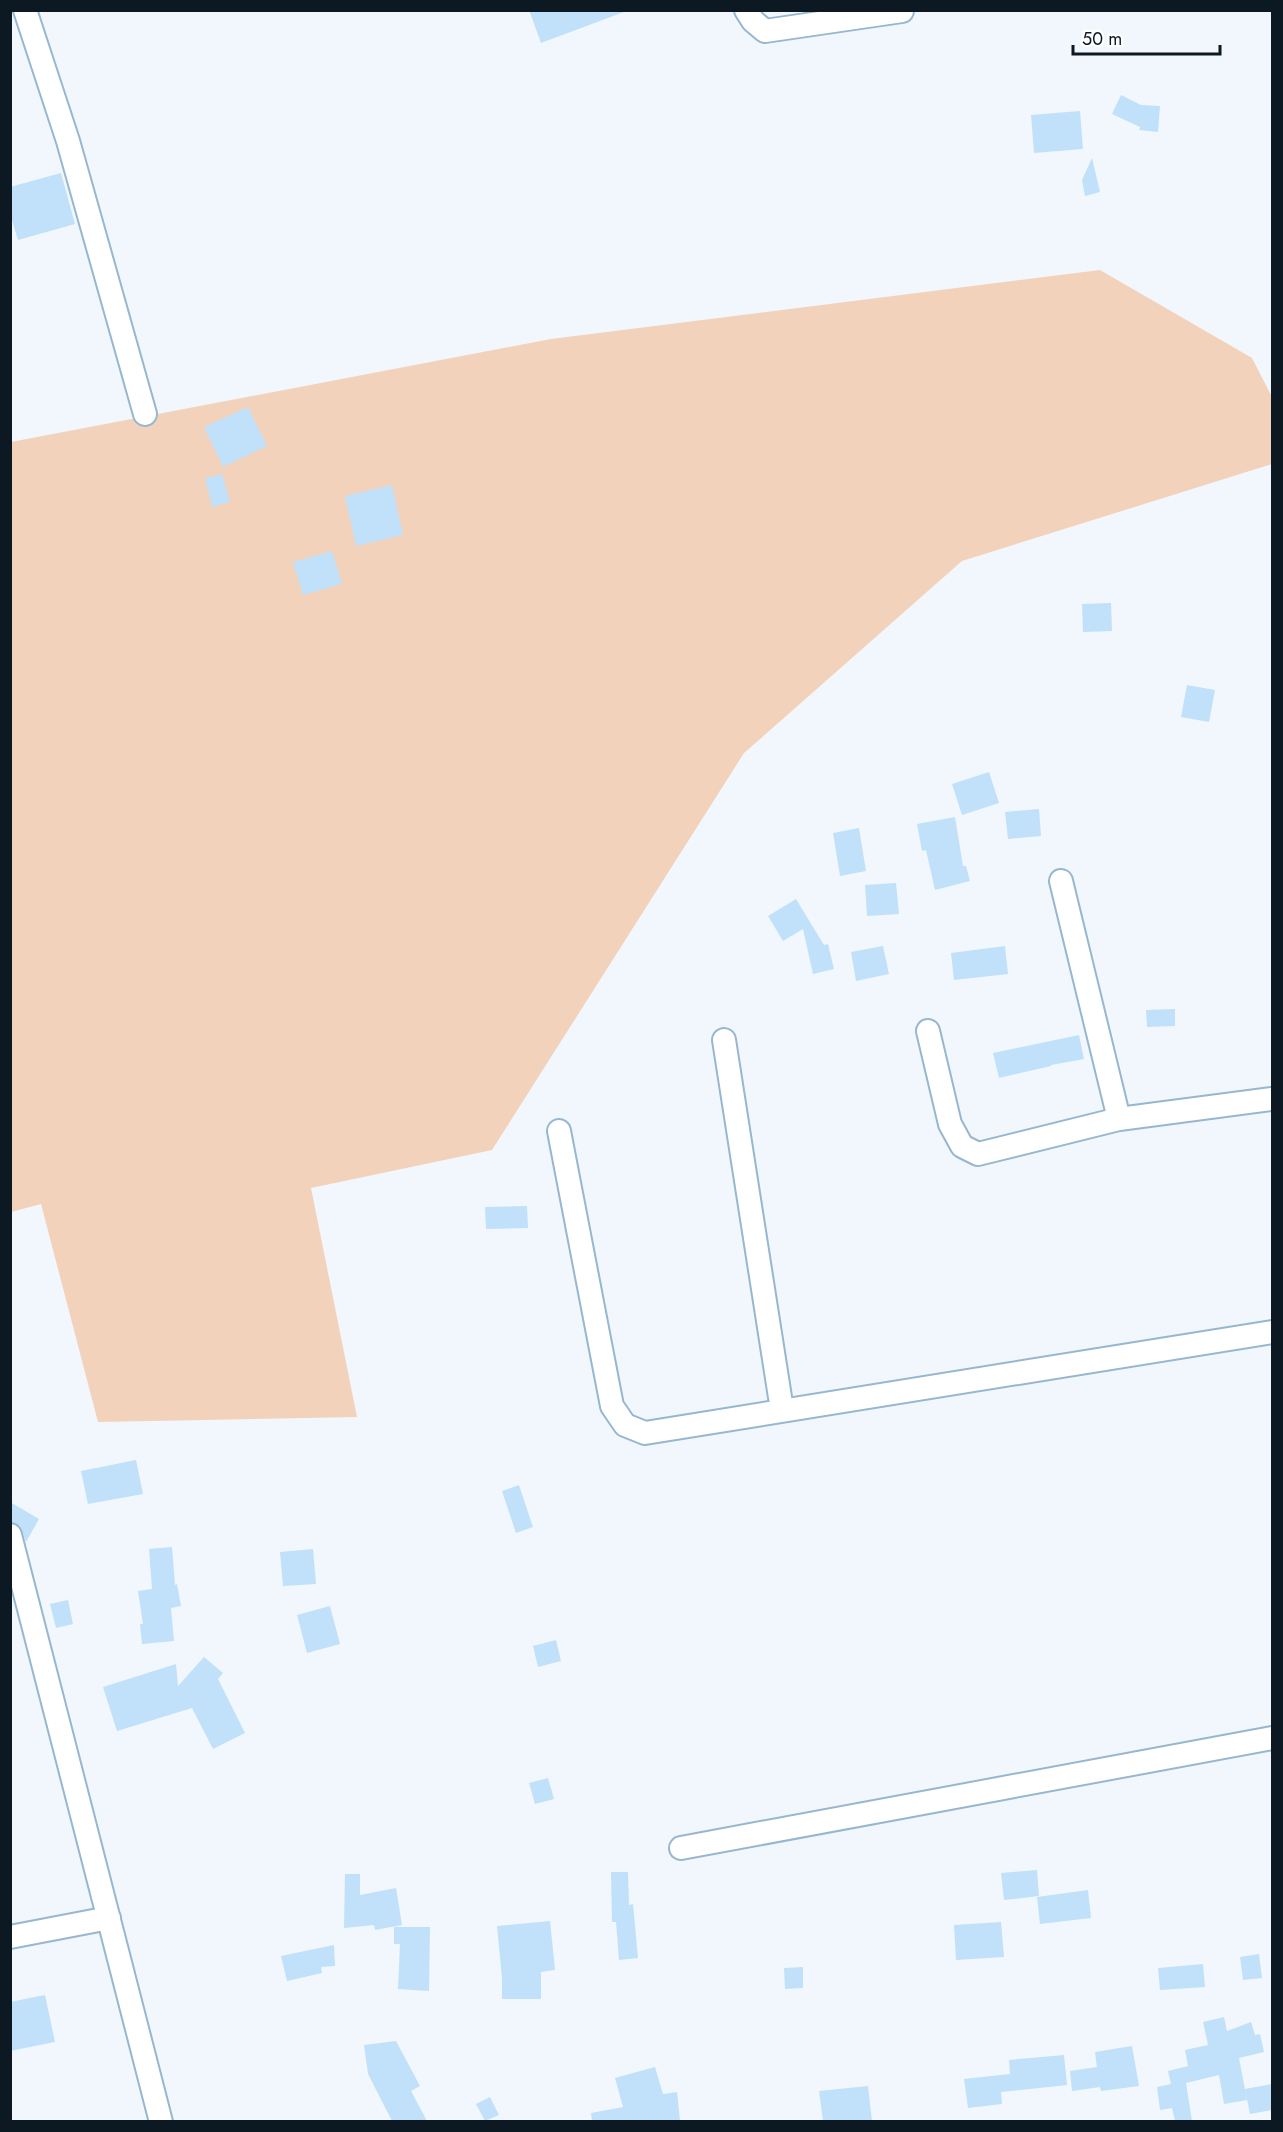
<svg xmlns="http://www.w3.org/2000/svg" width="1283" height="2132" viewBox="0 0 1283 2132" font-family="Jost,sans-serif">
  <rect width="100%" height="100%" fill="#f1f7fc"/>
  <path fill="#f3d2bc" d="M 1100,270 L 1252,358 L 1272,397 L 1272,464 L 962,561 L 744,753 L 492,1150 L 311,1188 L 357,1417 L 98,1422 L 41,1204 L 11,1212 L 11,442 L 551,339 Z"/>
  <path fill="#c0e1f9" d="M 529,10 L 624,10 L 624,12 L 541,43 Z
    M 1121,95 L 1141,105 L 1160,106 L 1158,132 L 1139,130 L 1140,127 L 1112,114 Z
    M 1080,111 L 1083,149 L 1034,153 L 1031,115 Z
    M 1092,158 L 1100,192 L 1085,196 L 1082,180 Z
    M 61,173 L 75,224 L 18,240 L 10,214 L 10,187 Z
    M 248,407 L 267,446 L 223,467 L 204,427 Z
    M 222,474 L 230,502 L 212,507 L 205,478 Z
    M 392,485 L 403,535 L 356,546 L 345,496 Z
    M 332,551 L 342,584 L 303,595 L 293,562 Z
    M 1111,603 L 1112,631 L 1083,632 L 1082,604 Z
    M 1187,685 L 1215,690 L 1209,722 L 1181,717 Z
    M 989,772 L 999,803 L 962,815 L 952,784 Z
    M 1039,809 L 1041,836 L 1008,839 L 1005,812 Z
    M 955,817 L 963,866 L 966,866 L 970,881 L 935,890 L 926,850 L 922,851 L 917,824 Z
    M 859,828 L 866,871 L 840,876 L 833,833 Z
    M 896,883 L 899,914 L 867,916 L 865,885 Z
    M 796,899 L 824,945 L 828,944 L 834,969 L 813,974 L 803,929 L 783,941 L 768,916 Z
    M 883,946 L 889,974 L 856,981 L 851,952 Z
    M 1005,946 L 1008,974 L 954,980 L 951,953 Z
    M 1175,1009 L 1175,1026 L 1147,1027 L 1146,1010 Z
    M 1079,1035 L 1084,1059 L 1051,1065 L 1051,1066 L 999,1078 L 993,1053 Z
    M 527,1206 L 528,1228 L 486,1229 L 485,1207 Z
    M 136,1460 L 143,1494 L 88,1504 L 81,1471 Z
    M 519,1485 L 533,1527 L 516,1533 L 502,1491 Z
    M 10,1502 L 39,1519 L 26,1542 L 20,1526 L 10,1522 Z
    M 172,1547 L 175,1585 L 177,1584 L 181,1606 L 171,1608 L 174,1641 L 142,1644 L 140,1624 L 143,1624 L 138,1591 L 152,1589 L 149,1549 Z
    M 313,1549 L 316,1584 L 283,1586 L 280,1552 Z
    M 68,1600 L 73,1624 L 56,1628 L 50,1604 Z
    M 330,1606 L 340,1644 L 307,1653 L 297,1615 Z
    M 556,1640 L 561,1661 L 538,1667 L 533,1646 Z
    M 204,1657 L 223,1673 L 218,1679 L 245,1733 L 213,1749 L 192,1708 L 117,1731 L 103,1687 L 176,1664 L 178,1686 Z
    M 548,1778 L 554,1799 L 535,1804 L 529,1783 Z
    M 1037,1870 L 1039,1896 L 1004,1900 L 1001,1873 Z
    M 611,1872 L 628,1872 L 629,1905 L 633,1904 L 638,1958 L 619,1960 L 616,1922 L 612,1922 Z
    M 345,1874 L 360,1874 L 360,1895 L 396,1888 L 402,1925 L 375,1930 L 374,1925 L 344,1928 Z
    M 1088,1890 L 1091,1918 L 1040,1924 L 1037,1897 Z
    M 550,1921 L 555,1970 L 541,1972 L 541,1999 L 502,1999 L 502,1978 L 497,1926 Z
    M 1001,1922 L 1004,1957 L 956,1960 L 954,1925 Z
    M 394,1927 L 430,1927 L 429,1991 L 398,1989 L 400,1944 L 394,1944 Z
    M 334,1945 L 335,1966 L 321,1967 L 322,1973 L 287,1981 L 281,1956 Z
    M 1259,1954 L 1262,1978 L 1243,1980 L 1240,1957 Z
    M 1203,1964 L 1205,1987 L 1160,1990 L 1158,1968 Z
    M 803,1967 L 803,1988 L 785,1989 L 784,1968 Z
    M 45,1995 L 55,2042 L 10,2051 L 10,2002 Z
    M 1224,2017 L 1227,2031 L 1251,2022 L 1255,2035 L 1260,2034 L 1264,2052 L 1239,2058 L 1247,2100 L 1224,2104 L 1219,2075 L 1186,2083 L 1192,2121 L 1175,2121 L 1172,2108 L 1160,2110 L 1157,2087 L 1171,2084 L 1168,2071 L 1188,2066 L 1185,2050 L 1208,2045 L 1203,2022 Z
    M 396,2041 L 420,2086 L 411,2091 L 427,2121 L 392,2121 L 368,2074 L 364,2045 Z
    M 1132,2046 L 1139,2086 L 1101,2091 L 1100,2087 L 1072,2091 L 1070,2071 L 1097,2067 L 1095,2052 Z
    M 1064,2055 L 1067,2085 L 1001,2092 L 1002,2104 L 968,2108 L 964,2079 L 1010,2074 L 1009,2060 Z
    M 655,2067 L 663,2094 L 677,2092 L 680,2121 L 592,2121 L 591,2113 L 623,2107 L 615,2078 Z
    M 1272,2084 L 1272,2110 L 1250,2114 L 1245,2089 Z
    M 868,2086 L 872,2121 L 823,2121 L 819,2091 Z
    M 490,2097 L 499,2115 L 485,2121 L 476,2104 Z"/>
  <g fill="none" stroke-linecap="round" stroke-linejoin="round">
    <defs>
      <path id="minor" d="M 25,10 L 68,141 L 145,414
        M 746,10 L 753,21 L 765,31 L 902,11
        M 1061,881 L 1119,1119
        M 928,1031 L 950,1124 L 962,1146 L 978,1154 L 1119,1119 L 1272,1099
        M 724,1040 L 782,1410
        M 559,1131 L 612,1406 L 625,1425 L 645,1433 L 1272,1332
        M 10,1535 L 161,2122
        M 681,1848 L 1272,1738
        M 10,1937 L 109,1918"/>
    </defs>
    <use href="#minor" stroke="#97b7cf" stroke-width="26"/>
    <use href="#minor" stroke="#fff" stroke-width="22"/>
  </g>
  <rect width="1283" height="2132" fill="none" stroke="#0d1922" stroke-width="24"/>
  <path d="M1073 45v9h147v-9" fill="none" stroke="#0d1922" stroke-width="3"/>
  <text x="1082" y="45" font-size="18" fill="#0d1922" stroke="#ffffff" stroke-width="4.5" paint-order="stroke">50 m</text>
</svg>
